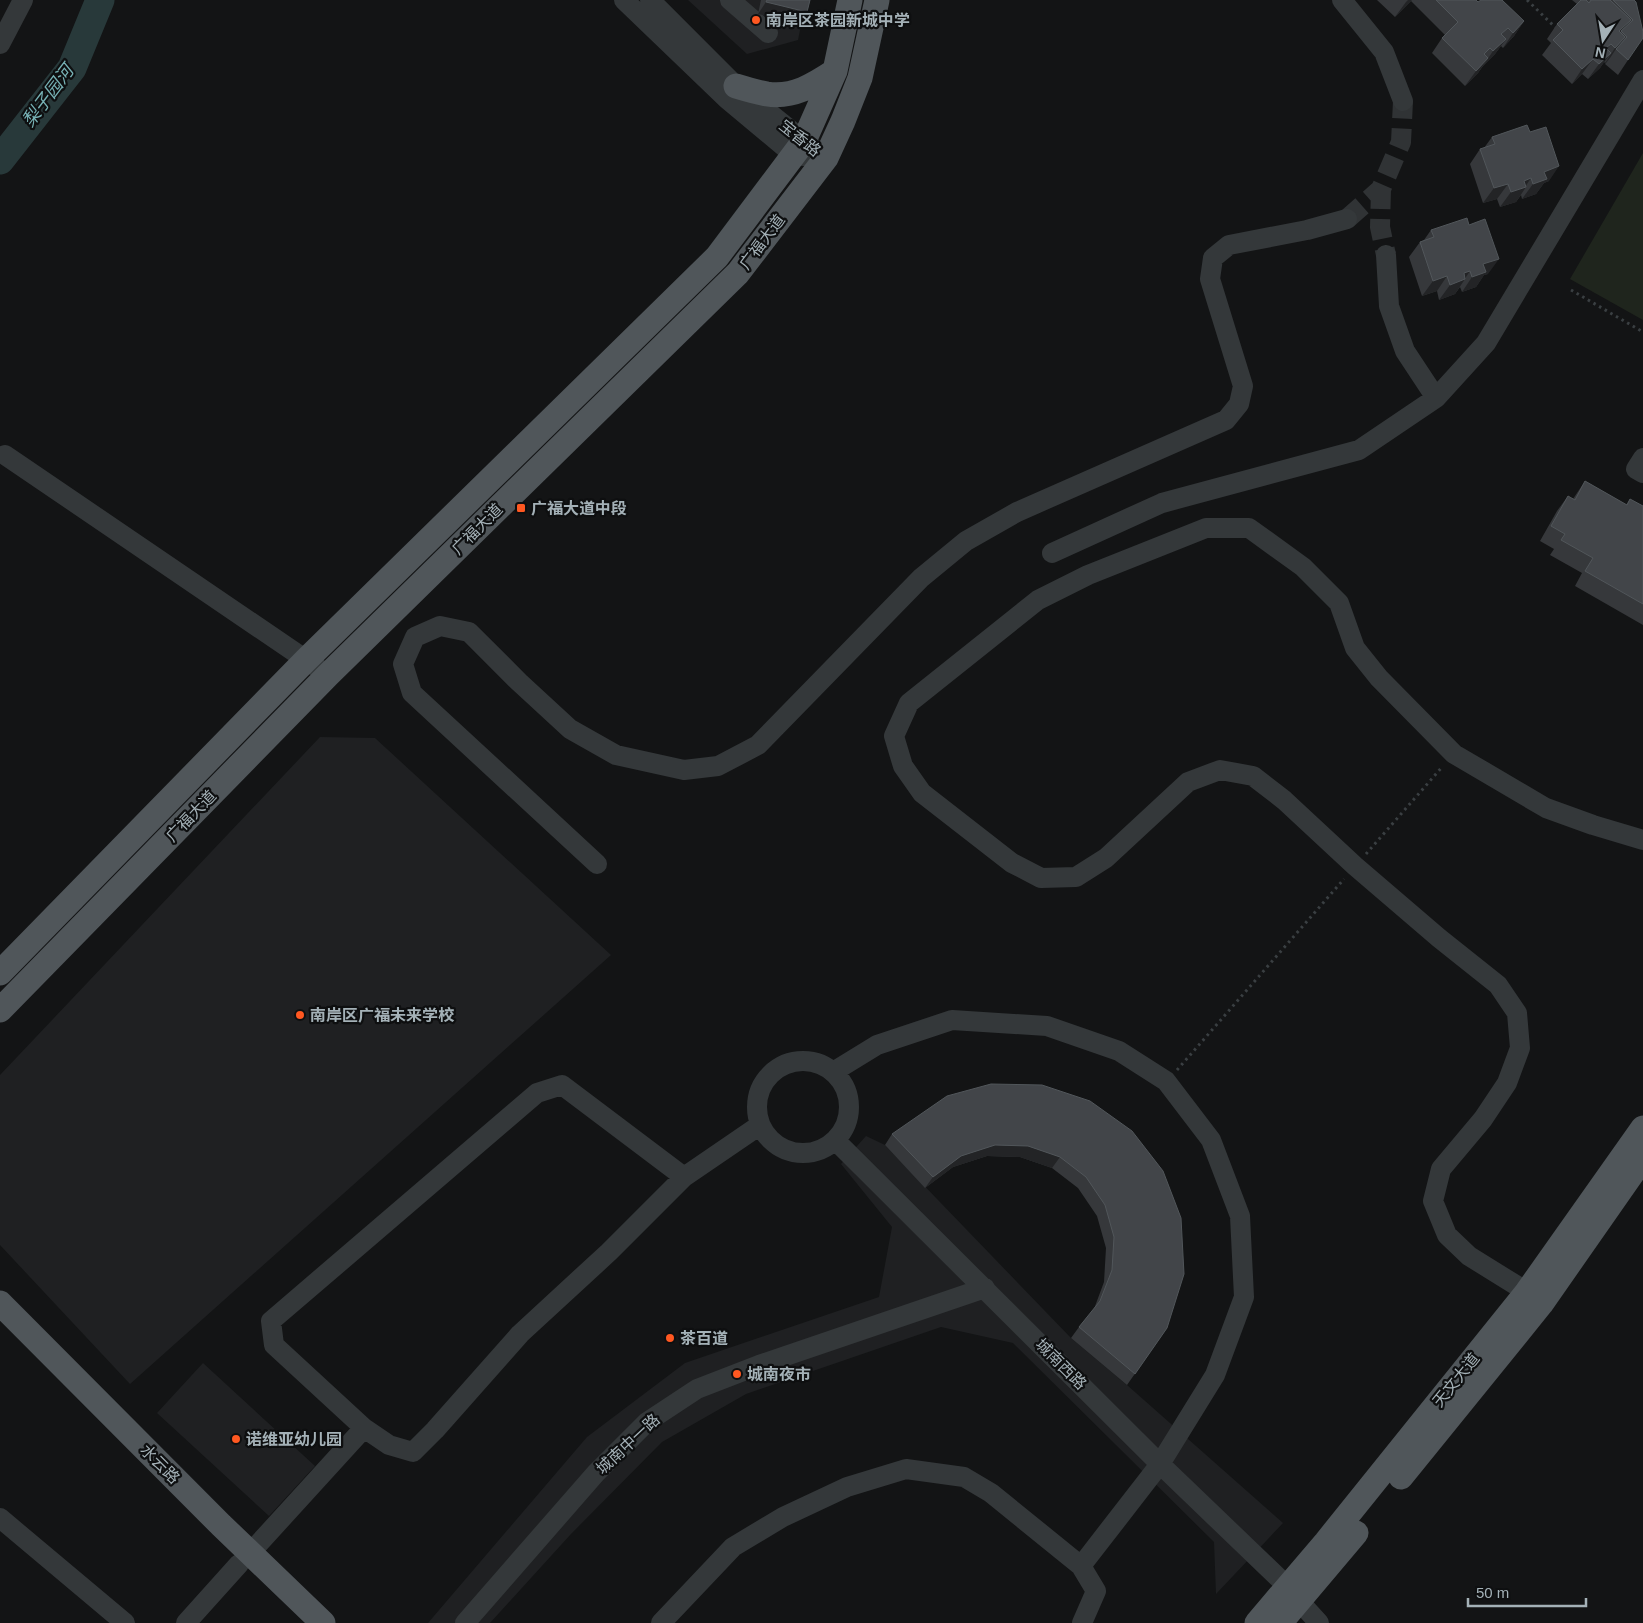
<svg xmlns="http://www.w3.org/2000/svg" width="1643" height="1623" viewBox="0 0 1643 1623" font-family="Helvetica,'Noto Sans SC',sans-serif">
  <rect width="100%" height="100%" fill="#131415"/>
  <path fill="#1f2022" d="M 688,0 L 806,0 L 798,40 L 747,54 Z
    M 320,737 L 375,738 L 611,955 L 130,1384 L 0,1245 L 0,1075 Z
    M 866,1136 L 885,1145 L 1071,1338 L 1127,1385 L 1283,1523 L 1216,1594 L 1214,1542 L 1013,1343 L 941,1327 L 746,1394 L 662,1442 L 571,1534 L 490,1623 L 428,1623 L 587,1437 L 685,1363 L 879,1297 L 892,1227 L 841,1164 Z
    M 203,1363 L 315,1466 L 269,1516 L 157,1413 Z"/>
  <path fill="#1f251d" d="M 1643,153 L 1643,320 L 1570,279 Z"/>
  <g fill="none" stroke-linecap="round" stroke-linejoin="round">
    <path stroke="#28393a" stroke-width="29" d="M 0,160 L 72,68 L 100,0"/>
    <path stroke="#303335" stroke-width="20" stroke-dasharray="20 10" stroke-linecap="butt" d="M 1381,189 L 1380,227 L 1386,255
      M 1347,219 L 1381,189 L 1401,142 L 1403,101"/>
    <path stroke="#3a3f42" stroke-width="3" stroke-dasharray="2.5 4" stroke-linecap="butt" d="M 1527,0 L 1557,29
      M 1571,290 L 1643,332
      M 1366,854 L 1443,766
      M 1177,1070 L 1344,879"/>
    <path stroke="#34383a" stroke-width="20" d="M 624,0 L 727,99 L 794,155 L 826,158
      M 650,0 L 736,86 L 814,149
      M 730,0 L 768,33
      M 1342,0 L 1384,52 L 1403,101
      M 0,44 L 23,0
      M 1386,255 L 1389,306 L 1405,351 L 1436,398
      M 5,455 L 318,668
      M 1643,458 L 1636,469 L 1643,473
      M 1052,553 L 1162,503 L 1359,450 L 1436,398 L 1486,343 L 1643,80
      M 597,864 L 412,693 L 403,664 L 415,637 L 440,626 L 469,632 L 519,682 L 570,729 L 616,755 L 684,770 L 718,766 L 758,745 L 921,578 L 966,541 L 1017,512 L 1226,420 L 1239,404 L 1243,386 L 1210,279 L 1213,258 L 1229,245 L 1307,230 L 1347,219
      M757 1107a46 46 0 1 1 92 0a46 46 0 1 1-92 0Z
      M 833,1072 L 877,1045 L 952,1020 L 1047,1026 L 1119,1051 L 1166,1081 L 1211,1140 L 1240,1216 L 1244,1297 L 1215,1375 L 1160,1464 L 1081,1566
      M 835,1140 L 1160,1464 L 1288,1587
      M 684,1177 L 562,1085 L 537,1093 L 271,1321 L 274,1345 L 364,1428 L 389,1445 L 413,1452 L 435,1430 L 520,1334 L 609,1252 L 684,1177 L 760,1125
      M 1527,1292 L 1469,1256 L 1447,1235 L 1433,1201 L 1441,1169 L 1483,1119 L 1507,1083 L 1520,1048 L 1517,1013 L 1498,985 L 1439,938 L 1355,866 L 1284,800 L 1253,776 L 1220,770 L 1188,782 L 1106,858 L 1076,877 L 1041,878 L 1012,863 L 922,793 L 903,766 L 894,736 L 909,703 L 1038,600 L 1088,575 L 1206,528 L 1249,528 L 1303,567 L 1339,603 L 1355,648 L 1379,678 L 1454,754 L 1546,808 L 1593,825 L 1643,840
      M 0,1518 L 125,1623
      M 251,1552 L 364,1428
      M 1299,1601 L 1319,1623
      M 186,1623 L 239,1564
      M 465,1623 L 596,1473 L 647,1422 L 697,1389 L 759,1365 L 985,1288
      M 661,1623 L 733,1547 L 783,1517 L 847,1487 L 906,1469 L 964,1477 L 991,1493 L 1081,1566 L 1096,1591 L 1082,1623"/>
    <path stroke="#50565a" stroke-width="25" d="M 736,86 C 746,89 756,92 767,94 C 793,98 814,85 835,71
      M 0,973 L 306,660 L 717,257 L 804,141 L 835,71 L 850,0
      M 0,1010 L 328,675 L 738,273 L 826,158 L 843,121 L 860,78 L 877,0
      M 0,1303 L 221,1525 L 323,1623
      M 1401,1477 L 1541,1304 L 1643,1158
      M 1257,1623 L 1326,1542 L 1527,1292 L 1643,1128
      M 1280,1623 L 1356,1533"/>
  </g>
  <path fill="#36383b" d="M 761,0 L 810,0 L 807,12 L 800,23 L 758,14 Z
    M 1377,0 L 1476,0 L 1478,2 L 1524,21 L 1514,36 L 1503,48 L 1501,46 L 1495,54 L 1483,66 L 1478,73 L 1465,86 L 1432,53 L 1442,38 L 1445,35 L 1411,1 L 1395,17 Z
    M 1572,0 L 1634,0 L 1636,2 L 1628,60 L 1618,75 L 1605,64 L 1610,58 L 1605,63 L 1604,62 L 1600,68 L 1588,79 L 1582,74 L 1572,84 L 1542,55 L 1551,43 L 1547,39 L 1557,24 L 1577,4 Z
    M 1492,137 L 1549,181 L 1544,183 L 1536,194 L 1522,199 L 1521,195 L 1516,202 L 1500,207 L 1497,199 L 1483,203 L 1470,164 L 1480,149 L 1484,148 Z
    M 1431,230 L 1488,274 L 1484,275 L 1476,287 L 1462,292 L 1460,287 L 1455,294 L 1439,300 L 1437,291 L 1422,296 L 1409,257 L 1420,242 L 1424,240 Z
    M 1585,481 L 1626,505 L 1630,499 L 1643,506 L 1643,505 L 1643,625 L 1575,586 L 1582,573 L 1550,555 L 1554,549 L 1540,541 L 1557,511 L 1568,496 L 1573,499 Z
    M 1090,1101 L 1167,1328 L 1127,1385 L 1071,1338 L 1079,1327 L 1094,1309 L 1104,1282 L 1106,1248 L 1097,1216 L 1078,1188 L 1052,1168 L 1020,1157 L 987,1156 L 953,1167 L 925,1188 L 885,1145 L 892,1134 Z"/>
  <path fill="#232426" d="M 1408,0 L 1412,0 L 1395,17 L 1406,2 Z
    M 766,2 L 807,12 L 800,23 L 758,14 Z
    M 1631,20 L 1622,32 L 1621,31 L 1616,39 L 1611,44 L 1600,59 L 1596,63 L 1619,31 Z
    M 1524,21 L 1514,36 L 1503,48 L 1513,33 Z
    M 1625,37 L 1617,49 L 1616,49 L 1610,58 L 1605,63 L 1615,48 Z
    M 1506,39 L 1495,54 L 1483,66 L 1493,51 Z
    M 1611,53 L 1600,68 L 1588,79 L 1599,64 Z
    M 1488,58 L 1478,73 L 1465,86 L 1476,71 Z
    M 1593,59 L 1582,74 L 1572,84 L 1582,69 Z
    M 1559,166 L 1549,181 L 1544,183 L 1536,194 L 1522,199 L 1533,184 L 1544,172 Z
    M 1531,178 L 1525,187 L 1526,187 L 1516,202 L 1500,207 L 1511,192 L 1524,181 Z
    M 1508,184 L 1497,199 L 1483,203 L 1494,188 Z
    M 1499,259 L 1488,274 L 1484,275 L 1476,287 L 1462,292 L 1472,277 L 1483,264 Z
    M 1470,271 L 1464,280 L 1465,279 L 1455,294 L 1439,300 L 1450,285 L 1464,273 Z
    M 1447,276 L 1437,291 L 1422,296 L 1433,281 Z
    M 995,1145 L 1028,1146 L 1060,1157 L 1052,1168 L 1020,1157 L 987,1156 L 953,1167 L 925,1188 L 933,1177 L 961,1156 Z"/>
  <path fill="#424549" stroke="#51565a" d="M 767,0 L 810,0 L 807,12 L 766,2 Z
    M 1436,0 L 1476,0 L 1478,2 L 1481,0 L 1502,0 L 1524,21 L 1513,33 L 1508,28 L 1501,34 L 1506,39 L 1493,51 L 1490,48 L 1484,54 L 1488,58 L 1476,71 L 1442,38 L 1458,22 Z
    M 1581,0 L 1586,0 L 1589,3 L 1591,0 L 1610,0 L 1631,20 L 1619,31 L 1625,37 L 1615,48 L 1611,44 L 1606,48 L 1611,53 L 1599,64 L 1593,59 L 1582,69 L 1553,40 L 1563,30 L 1557,24 Z
    M 1613,0 L 1634,0 L 1636,2 L 1643,32 L 1643,38 L 1628,60 L 1616,49 L 1627,37 L 1621,31 L 1633,20 Z
    M 1527,125 L 1530,132 L 1546,127 L 1559,166 L 1544,172 L 1547,179 L 1533,184 L 1531,178 L 1524,181 L 1526,187 L 1511,192 L 1508,184 L 1494,188 L 1480,149 L 1495,144 L 1492,137 Z
    M 1467,218 L 1469,225 L 1485,219 L 1499,259 L 1483,264 L 1486,272 L 1472,277 L 1470,271 L 1464,273 L 1465,279 L 1450,285 L 1447,276 L 1433,281 L 1420,242 L 1434,237 L 1431,230 Z
    M 1585,481 L 1627,505 L 1630,499 L 1643,506 L 1643,604 L 1585,571 L 1593,558 L 1561,540 L 1565,534 L 1551,526 L 1568,496 L 1575,500 Z
    M 991,1084 L 1042,1085 L 1090,1101 L 1132,1131 L 1163,1171 L 1181,1218 L 1184,1274 L 1167,1328 L 1135,1374 L 1079,1327 L 1100,1301 L 1112,1270 L 1114,1237 L 1105,1205 L 1086,1177 L 1060,1157 L 1028,1146 L 995,1145 L 961,1156 L 933,1177 L 892,1134 L 947,1096 Z"/>
  <g fill="#ff5821" stroke="#0e0f10" stroke-width="2">
    <circle cx="756" cy="20" r="5"/>
    <rect x="516" y="503" width="10" height="10" rx="2.5"/>
    <circle cx="300" cy="1015" r="5"/>
    <circle cx="670" cy="1338" r="5"/>
    <circle cx="737" cy="1374" r="5"/>
    <circle cx="236" cy="1439" r="5"/>
  </g>
  <g text-anchor="middle" dominant-baseline="central" stroke-width="4.5" stroke-linejoin="round" paint-order="stroke">
    <g font-size="16" font-weight="bold" fill="#a4b1b7" stroke="#0e0f10" text-anchor="start">
      <text x="766" y="20">南岸区茶园新城中学</text>
      <text x="531" y="508">广福大道中段</text>
      <text x="310" y="1015">南岸区广福未来学校</text>
      <text x="680" y="1338">茶百道</text>
      <text x="747" y="1374">城南夜市</text>
      <text x="246" y="1439">诺维亚幼儿园</text>
    </g>
    <g font-size="16" fill="#a4b1b7" stroke="#0e0f10">
      <text transform="translate(800 138) rotate(39)">宝香路</text>
      <text transform="translate(762 242) rotate(-53)">广福大道</text>
      <text transform="translate(477 529) rotate(-45)">广福大道</text>
      <text transform="translate(191 816) rotate(-46)">广福大道</text>
      <text transform="translate(1061 1364) rotate(45)">城南西路</text>
      <text transform="translate(1456 1380) rotate(-51)">天文大道</text>
      <text transform="translate(628 1444) rotate(-43)">城南中一路</text>
      <text transform="translate(160 1464) rotate(45)">水云路</text>
    </g>
    <g font-size="18" font-style="italic" fill="#77b2b5" stroke="#0e0f10">
      <text transform="translate(48 96) rotate(-53)">梨子园河</text>
    </g>
  </g>
  <g transform="translate(1603 40) rotate(192)" stroke="#0e0f10" stroke-width="4" paint-order="stroke">
  <path d="M0-4L9 19L0 12L-9 19Z" fill="#a4b1b7"/>
  <text y="-8" font-size="14" font-weight="bold" text-anchor="middle" fill="#a4b1b7">N</text>
  </g>
  <path d="M1468 1598v8h118v-8" fill="none" stroke="#a4b1b7" stroke-width="2.5"/>
  <text x="1476" y="1598" font-size="15" fill="#a4b1b7" stroke="#0e0f10" stroke-width="4" paint-order="stroke">50 m</text>
</svg>
